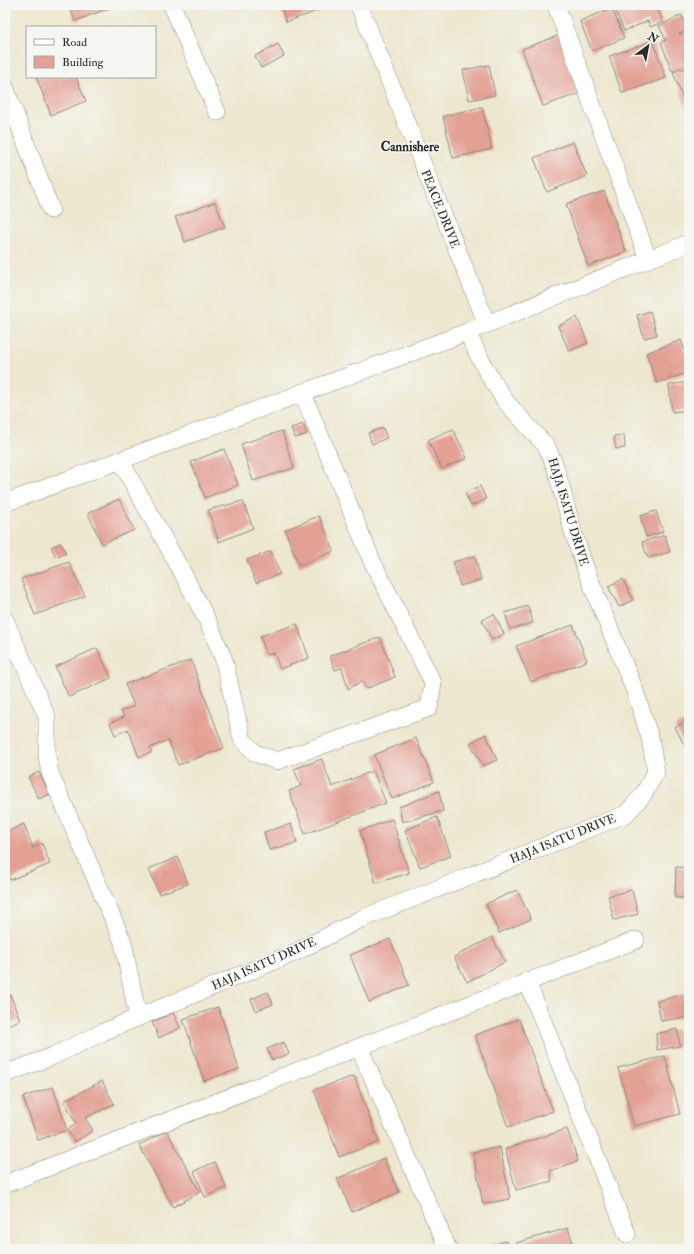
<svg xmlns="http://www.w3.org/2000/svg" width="694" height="1254" viewBox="0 0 694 1254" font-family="'IM FELL Double Pica',serif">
  <rect width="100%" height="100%" fill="#f6f6f2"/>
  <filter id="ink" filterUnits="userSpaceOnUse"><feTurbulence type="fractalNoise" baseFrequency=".025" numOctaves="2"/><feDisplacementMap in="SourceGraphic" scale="8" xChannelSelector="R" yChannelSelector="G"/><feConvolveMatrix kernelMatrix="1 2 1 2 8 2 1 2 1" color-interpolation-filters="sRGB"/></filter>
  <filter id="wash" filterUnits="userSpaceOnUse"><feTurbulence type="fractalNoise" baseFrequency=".012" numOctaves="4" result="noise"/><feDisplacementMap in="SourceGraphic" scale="16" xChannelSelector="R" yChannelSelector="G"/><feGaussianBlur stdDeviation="0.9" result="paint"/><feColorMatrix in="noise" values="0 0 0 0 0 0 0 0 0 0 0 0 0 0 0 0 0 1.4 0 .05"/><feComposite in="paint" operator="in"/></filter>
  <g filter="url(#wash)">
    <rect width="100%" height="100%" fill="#ece7ce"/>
    <g id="blocks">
      <path fill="#e3a094" d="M 69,5 L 117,5 L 75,21 Z
        M 280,5 L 323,5 L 325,8 L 286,22 Z
        M 618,5 L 656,5 L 663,22 L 650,27 L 648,21 L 624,31 L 614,7 Z
        M 612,8 L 624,38 L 592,51 L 580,21 Z
        M 681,15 L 689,28 L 689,29 L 679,34 L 680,35 L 688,31 L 689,33 L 689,64 L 672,71 L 661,42 L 666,40 L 659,26 Z
        M 560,35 L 581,93 L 543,106 L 522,49 Z
        M 653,41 L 666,78 L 622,93 L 609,56 Z
        M 278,44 L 284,56 L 261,68 L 255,56 Z
        M 489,65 L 495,95 L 469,100 L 463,70 Z
        M 689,67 L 689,109 L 687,110 L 673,72 Z
        M 36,77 L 76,77 L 86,101 L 51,115 Z
        M 482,107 L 492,149 L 453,158 L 443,116 Z
        M 573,142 L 587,176 L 547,192 L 534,158 Z
        M 604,191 L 626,252 L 588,266 L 566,204 Z
        M 215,202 L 225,227 L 185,242 L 175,217 Z
        M 650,311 L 657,335 L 644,338 L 637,315 Z
        M 577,317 L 588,343 L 569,351 L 558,326 Z
        M 681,340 L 689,362 L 689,372 L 657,383 L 646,353 Z
        M 689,382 L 689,410 L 672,412 L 669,385 Z
        M 303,424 L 307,434 L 295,438 L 291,428 Z
        M 383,428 L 387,438 L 372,444 L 368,433 Z
        M 453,429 L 467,458 L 442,469 L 428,440 Z
        M 282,431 L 294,468 L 253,481 L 241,444 Z
        M 624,435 L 625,448 L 616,449 L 614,436 Z
        M 224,449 L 238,485 L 205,498 L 191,462 Z
        M 480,486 L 486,499 L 471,506 L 465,493 Z
        M 119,499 L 134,530 L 102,544 L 88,513 Z
        M 243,501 L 253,528 L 219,542 L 208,510 Z
        M 656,511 L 663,532 L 646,537 L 640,516 Z
        M 319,516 L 334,551 L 299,566 L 285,530 Z
        M 665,535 L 670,552 L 648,558 L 642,542 Z
        M 61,543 L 66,553 L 56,557 L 51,547 Z
        M 271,551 L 280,574 L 256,583 L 247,560 Z
        M 475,556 L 481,580 L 460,586 L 453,562 Z
        M 69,562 L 85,596 L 35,615 L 21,579 Z
        M 623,579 L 633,600 L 619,607 L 608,586 Z
        M 528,606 L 533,623 L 510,629 L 505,613 Z
        M 494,614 L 504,634 L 492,640 L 482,620 Z
        M 297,624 L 309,658 L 280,669 L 274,653 L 267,655 L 260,636 Z
        M 573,625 L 587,661 L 531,682 L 516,646 Z
        M 380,637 L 395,677 L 366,689 L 362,681 L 348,689 L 342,668 L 335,670 L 330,656 Z
        M 97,648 L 111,678 L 69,697 L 55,667 Z
        M 191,660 L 224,748 L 178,765 L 168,740 L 150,748 L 152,752 L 139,757 L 128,729 L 115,735 L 110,723 L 124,717 L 121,711 L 134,706 L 125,684 Z
        M 689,719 L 689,754 L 675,727 Z
        M 486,734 L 497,760 L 483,766 L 470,743 Z
        M 416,738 L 434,782 L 392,799 L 374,755 Z
        M 322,759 L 332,787 L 373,771 L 386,803 L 305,834 L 289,791 L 301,786 L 294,769 Z
        M 39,772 L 50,794 L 39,799 L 28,777 Z
        M 439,791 L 443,811 L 402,822 L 399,807 Z
        M 437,817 L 451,856 L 420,867 L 405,830 Z
        M 392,819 L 409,873 L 376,883 L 360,831 Z
        M 24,824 L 33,848 L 42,843 L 50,864 L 10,880 L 5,865 L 5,833 Z
        M 291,824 L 297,843 L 269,850 L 264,832 Z
        M 178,857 L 188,884 L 159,894 L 149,869 Z
        M 676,867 L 689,868 L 689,898 L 675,898 Z
        M 517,890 L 531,919 L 499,933 L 486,904 Z
        M 632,890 L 638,914 L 614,920 L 608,896 Z
        M 492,937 L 505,962 L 467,982 L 454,957 Z
        M 390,939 L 409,985 L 369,1002 L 350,955 Z
        M 268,992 L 273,1004 L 256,1011 L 251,999 Z
        M 10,994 L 20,1020 L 5,1026 L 5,996 Z
        M 685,994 L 689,1007 L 689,1017 L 661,1021 L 657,1001 Z
        M 218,1007 L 239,1069 L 204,1081 L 183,1019 Z
        M 173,1013 L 180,1028 L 159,1038 L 152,1022 Z
        M 519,1019 L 553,1111 L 508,1127 L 475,1035 Z
        M 677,1029 L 680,1046 L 657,1050 L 656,1034 Z
        M 284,1042 L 289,1054 L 272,1060 L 267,1049 Z
        M 665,1056 L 680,1114 L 634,1126 L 618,1068 Z
        M 354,1076 L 379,1142 L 339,1157 L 314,1090 Z
        M 102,1081 L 114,1104 L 85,1118 L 93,1130 L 75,1142 L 67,1130 L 76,1124 L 64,1101 Z
        M 53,1087 L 67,1130 L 38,1140 L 23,1097 Z
        M 567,1129 L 578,1161 L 550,1171 L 552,1181 L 516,1190 L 505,1149 Z
        M 167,1131 L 200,1192 L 173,1207 L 139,1145 Z
        M 500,1147 L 510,1199 L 483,1204 L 473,1152 Z
        M 384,1158 L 399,1192 L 352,1212 L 337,1179 Z
        M 215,1162 L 226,1188 L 205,1197 L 194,1171 Z
        M 568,1228 L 575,1249 L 518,1249 L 516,1243 Z
        M 506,1241 L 508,1249 L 478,1249 Z"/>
    </g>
  </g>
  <g filter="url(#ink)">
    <use href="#blocks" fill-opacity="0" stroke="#8c897c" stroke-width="1"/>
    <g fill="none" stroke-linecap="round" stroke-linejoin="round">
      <defs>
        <path id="minor" d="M 172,5 L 217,112
          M 359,5 L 487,324
          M 556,5 L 648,259
          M 5,87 L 51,210
          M 120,460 L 181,570 L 207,620 L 224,660 L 242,739 L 255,753 L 277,761 L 429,708 L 433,683 L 372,561 L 302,392
          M 5,503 L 467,332 L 689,243
          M 5,620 L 47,717 L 47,756 L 50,773 L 123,942 L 138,1018
          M 527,981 L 627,1234
          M 359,1047 L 448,1249
          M 5,1074 L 53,1056 L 103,1032 L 296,952 L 361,919 L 626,814 L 643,795 L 656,772 L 650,738 L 635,691 L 587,573 L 574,535 L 556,469 L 547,447 L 506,402 L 487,372 L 467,332
          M 5,1184 L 636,940"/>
      </defs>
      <use href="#minor" stroke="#8c897c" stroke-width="18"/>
      <use href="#minor" stroke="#fff" stroke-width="17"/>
    </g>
  </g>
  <g text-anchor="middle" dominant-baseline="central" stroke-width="3" stroke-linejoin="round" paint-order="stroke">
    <g font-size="12" fill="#2b2b2b" stroke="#f6f6f2">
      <text transform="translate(440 209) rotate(68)">PEACE DRIVE</text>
      <text transform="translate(568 512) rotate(73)">HAJA ISATU DRIVE</text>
      <text transform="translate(563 839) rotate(-22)">HAJA ISATU DRIVE</text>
      <text transform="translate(264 964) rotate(-24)">HAJA ISATU DRIVE</text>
    </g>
    <g font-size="13" font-weight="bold" fill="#2b2b2b" stroke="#f6f6f2">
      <text x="410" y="147">Cannishere</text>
    </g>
  </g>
  <rect width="694" height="1254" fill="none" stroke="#f6f6f2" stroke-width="20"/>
  <rect x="26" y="26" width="130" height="52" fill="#f6f6f2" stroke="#a5a5a2"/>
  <rect x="34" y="39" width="20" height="6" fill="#ffffff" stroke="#a5a5a2"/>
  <text x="62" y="46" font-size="12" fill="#2b2b2b">Road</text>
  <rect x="34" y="56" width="20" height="12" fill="#e3a094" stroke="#a5a5a2"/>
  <text x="62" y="66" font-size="12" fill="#2b2b2b">Building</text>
  <g transform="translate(648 46) rotate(32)" stroke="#f6f6f2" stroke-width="3" paint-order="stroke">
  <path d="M0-3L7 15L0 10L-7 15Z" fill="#2b2b2b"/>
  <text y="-6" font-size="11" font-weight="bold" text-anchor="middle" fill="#2b2b2b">N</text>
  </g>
</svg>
